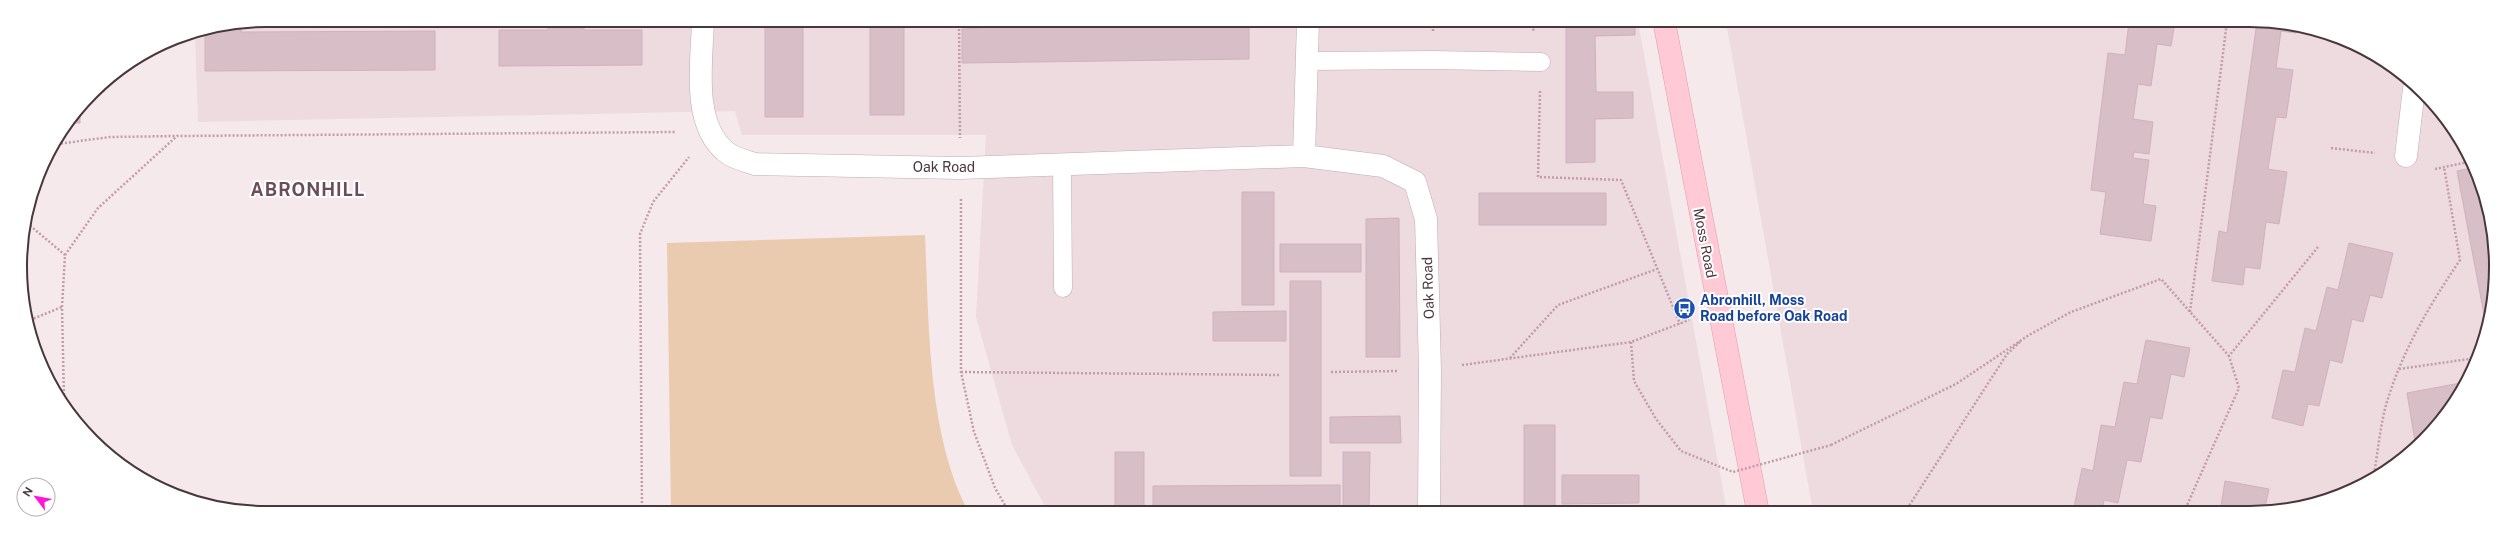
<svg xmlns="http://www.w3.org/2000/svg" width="2516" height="533" viewBox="0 0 2516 533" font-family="'Public Sans',sans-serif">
  <rect width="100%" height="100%" fill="#f5e9ec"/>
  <path fill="#eddbe0" d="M 267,20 L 1638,21 L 1727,512 L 1048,512 L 1012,445 L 976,317 L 986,135 L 742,135 L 735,111 L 198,122 L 195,34 Z
    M 1726,22 L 2281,22 L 2373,53 L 2445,116 L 2488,202 L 2494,298 L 2471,375 L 2424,441 L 2344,494 L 2266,512 L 1813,512 Z"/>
  <path fill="#eacbb0" d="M 925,235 C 929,321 927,434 968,511 L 671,511 L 667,243 Z"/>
  <path fill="#d7bec7" stroke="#d2b0bd" d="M 548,20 L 584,20 L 584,30 L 642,30 L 642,65 L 499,66 L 499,30 L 548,30 Z
    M 765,21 L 803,21 L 803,117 L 765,117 Z
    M 870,21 L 904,21 L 904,115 L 870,115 Z
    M 982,21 L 1005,21 L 1005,25 L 1249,21 L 1249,59 L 962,63 L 962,29 L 982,28 Z
    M 1566,21 L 1635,21 L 1635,35 L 1595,36 L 1596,92 L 1633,92 L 1633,118 L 1595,119 L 1595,162 L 1566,163 Z
    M 2129,22 L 2175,22 L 2171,46 L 2157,44 L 2151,86 L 2138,84 L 2133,119 L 2153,122 L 2149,154 L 2134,152 L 2133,158 L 2149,160 L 2143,204 L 2156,206 L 2151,241 L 2100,234 L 2106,192 L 2091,190 L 2108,53 L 2125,55 Z
    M 2257,22 L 2281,22 L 2297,27 L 2296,33 L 2281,31 L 2276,68 L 2293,70 L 2286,118 L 2276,117 L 2268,169 L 2287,172 L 2279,224 L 2266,222 L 2260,269 L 2245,267 L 2243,285 L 2212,281 L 2219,231 L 2227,233 Z
    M 241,25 L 241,32 L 435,31 L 435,70 L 205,71 L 205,32 Z
    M 80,111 L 80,123 L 71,123 Z
    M 2471,168 L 2488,202 L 2494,298 L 2486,325 L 2457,171 Z
    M 1242,192 L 1274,192 L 1274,305 L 1242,305 Z
    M 1479,193 L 1606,193 L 1606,225 L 1479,225 Z
    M 1399,218 L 1400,357 L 1366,357 L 1366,219 Z
    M 2349,243 L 2393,253 L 2382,298 L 2370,295 L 2363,322 L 2352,319 L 2342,363 L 2330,360 L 2319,406 L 2308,404 L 2303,426 L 2272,418 L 2283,370 L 2295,372 L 2305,328 L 2316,331 L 2327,287 L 2338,290 Z
    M 1280,244 L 1361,244 L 1361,272 L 1280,272 Z
    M 1290,281 L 1321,281 L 1321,476 L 1290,476 Z
    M 1286,311 L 1286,341 L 1213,341 L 1213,312 Z
    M 2146,340 L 2190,348 L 2184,377 L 2171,374 L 2162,419 L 2150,417 L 2141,462 L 2127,460 L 2118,503 L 2104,500 L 2102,512 L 2073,512 L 2082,468 L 2093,471 L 2101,425 L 2115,427 L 2124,382 L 2137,384 Z
    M 2466,382 L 2425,439 L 2415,441 L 2407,393 Z
    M 1400,416 L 1401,443 L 1330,443 L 1330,417 Z
    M 1524,425 L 1555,425 L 1555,512 L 1524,512 Z
    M 1115,452 L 1144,452 L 1144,512 L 1115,512 Z
    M 1343,452 L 1370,452 L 1369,512 L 1343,512 Z
    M 1562,475 L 1639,475 L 1639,503 L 1562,504 Z
    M 2225,481 L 2269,489 L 2264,512 L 2220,512 Z
    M 1340,485 L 1340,512 L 1153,512 L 1153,486 Z
    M 1574,511 L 1605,511 L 1605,512 L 1574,512 Z"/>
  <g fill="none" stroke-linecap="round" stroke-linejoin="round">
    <defs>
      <path id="lane" d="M 1308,61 L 1433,60 L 1541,62
        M 1062,163 L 1063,288"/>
      <path id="street" d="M 703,20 C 702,62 691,123 726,152 C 733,158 746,161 755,164 L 960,168 L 1304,156 L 1383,166 L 1415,182 L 1426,219 L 1430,370 L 1429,512
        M 1304,156 L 1308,21
        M 2406,156 L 2414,89"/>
      <path id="secondary" d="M 1664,21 L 1758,512"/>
    </defs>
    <use href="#lane" stroke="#c1abb2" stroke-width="19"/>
    <use href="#street" stroke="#c1abb2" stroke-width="23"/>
    <use href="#secondary" stroke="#df9dae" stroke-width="23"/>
    <path stroke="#c39ba9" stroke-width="2.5" stroke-dasharray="2 2" stroke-linecap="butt" d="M 959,21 L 960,138
      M 1531,21 L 1534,32
      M 1433,31 L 1433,21
      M 1540,91 L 1538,177 L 1621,180 L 1680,324
      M 57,144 L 110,137 L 176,136
      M 2331,148 L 2375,153
      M 2435,169 L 2468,162
      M 961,199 L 961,372 L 974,432 L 995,488 L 1009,512
      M 27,223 L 65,255
      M 2190,312 L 2227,22
      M 30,320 L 62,307
      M 1510,358 L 1558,305 L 1657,269
      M 1462,365 L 1631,342 L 1689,320
      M 2399,369 L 2476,358
      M 961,372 L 1281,375
      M 1331,372 L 1399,371
      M 64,399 L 62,307 L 65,255 L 98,208 L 177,136 L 676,132
      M 1831,445 L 1956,384 L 2029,335 L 2071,312 L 2161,279 L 2229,356
      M 2374,474 C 2378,451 2380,427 2386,405 C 2402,351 2429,306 2460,260 L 2444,167
      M 642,511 L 640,234 L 653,202 L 689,157
      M 1905,512 L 2007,354 L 2021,341
      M 2184,512 L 2239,388 L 2229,356 L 2318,247"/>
    <use href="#lane" stroke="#fff" stroke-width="18"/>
    <use href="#street" stroke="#fff" stroke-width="22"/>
    <use href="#secondary" stroke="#ffc9d5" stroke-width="22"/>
    <path stroke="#c39ba9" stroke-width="2.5" stroke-dasharray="2 2" stroke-linecap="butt" d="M 1631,342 L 1634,381 L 1656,419 L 1681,451 L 1733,472 L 1831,445"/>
  </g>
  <defs>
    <symbol id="bus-disc" viewBox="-11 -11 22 22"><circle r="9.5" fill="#1a4fb4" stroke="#fff"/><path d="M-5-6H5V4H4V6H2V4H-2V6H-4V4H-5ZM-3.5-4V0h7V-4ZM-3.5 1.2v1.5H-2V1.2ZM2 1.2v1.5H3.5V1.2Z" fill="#fff"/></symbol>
  </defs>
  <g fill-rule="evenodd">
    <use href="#bus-disc" x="1672" y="296" width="25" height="25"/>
  </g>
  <g text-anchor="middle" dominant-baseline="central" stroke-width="4" stroke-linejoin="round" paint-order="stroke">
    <g font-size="14" fill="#49373e" stroke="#fff">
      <text x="944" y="167">Oak Road</text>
      <text transform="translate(1705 243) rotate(79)">Moss Road</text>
      <text transform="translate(1428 288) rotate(-92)">Oak Road</text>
    </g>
    <g font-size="14" font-weight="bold" fill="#164399" stroke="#fff" text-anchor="start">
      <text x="1700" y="300">Abronhill, Moss<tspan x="1700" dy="16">Road before Oak Road</tspan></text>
    </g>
    <g font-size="18" font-weight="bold" letter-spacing="1" fill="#6c4d59" stroke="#fff">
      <text x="308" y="189">ABRONHILL</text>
    </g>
  </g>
  <path d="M0 0H2516V533H0ZM266 27H2250A239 239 0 0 1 2489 266V267A239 239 0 0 1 2250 506H266A239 239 0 0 1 27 267V266A239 239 0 0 1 266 27Z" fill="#fff" fill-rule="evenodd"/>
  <path fill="none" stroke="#49373e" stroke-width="2" d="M266 27H2250A239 239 0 0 1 2489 266V267A239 239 0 0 1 2250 506H266A239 239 0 0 1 27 267V266A239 239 0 0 1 266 27Z"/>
  <g transform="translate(36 497) rotate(302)"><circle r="19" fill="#ffffff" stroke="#b6afb2"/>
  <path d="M0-3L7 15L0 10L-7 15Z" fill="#ff16d9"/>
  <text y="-6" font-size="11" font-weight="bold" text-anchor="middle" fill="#49373e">N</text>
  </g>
</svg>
